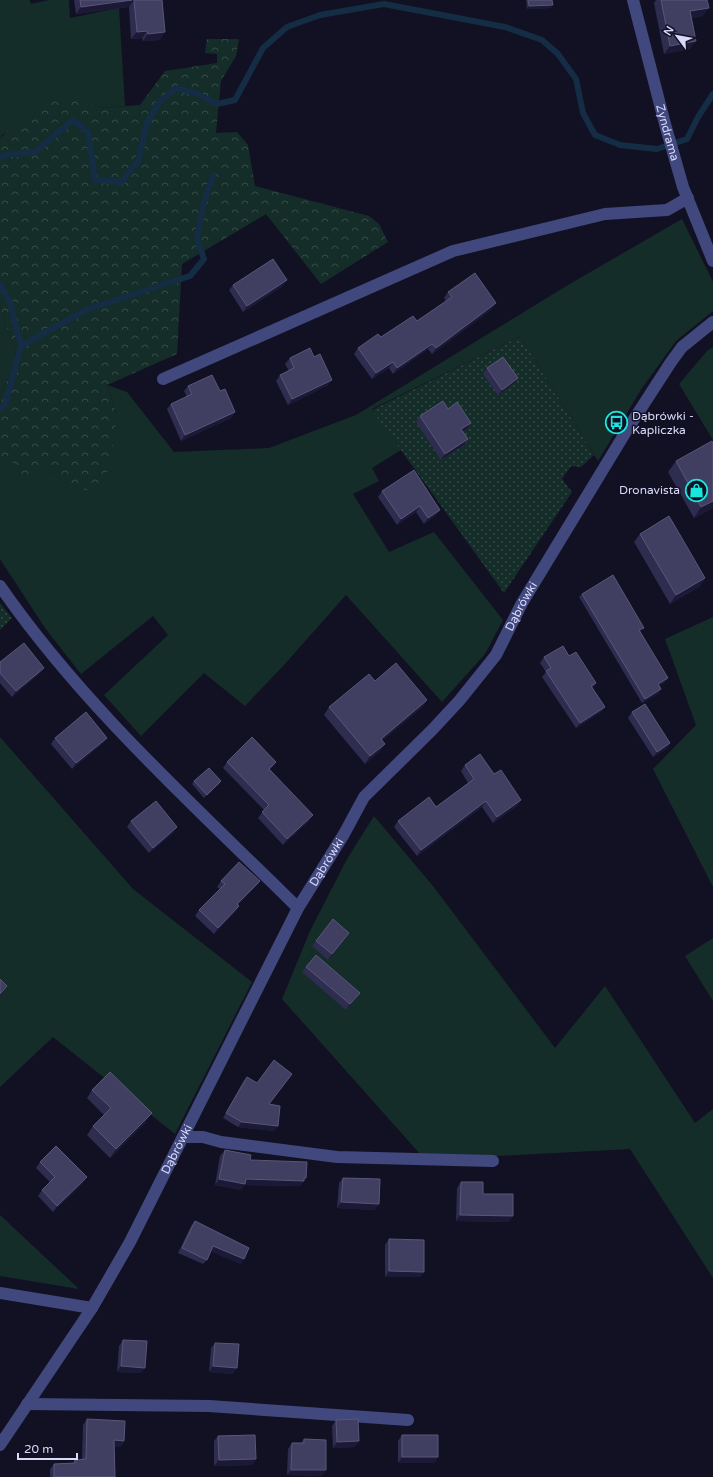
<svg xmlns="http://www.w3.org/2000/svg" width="713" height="1477" viewBox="0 0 713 1477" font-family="'Varela Round',sans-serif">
  <defs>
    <pattern id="forest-crowns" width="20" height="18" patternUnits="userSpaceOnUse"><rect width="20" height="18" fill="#152d28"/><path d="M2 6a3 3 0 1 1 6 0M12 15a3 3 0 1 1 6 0" fill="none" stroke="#364b48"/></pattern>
    <pattern id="garden-dots" width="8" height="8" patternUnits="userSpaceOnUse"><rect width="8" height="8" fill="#152d28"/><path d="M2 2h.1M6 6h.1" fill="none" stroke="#364b48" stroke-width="1.8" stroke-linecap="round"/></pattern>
  </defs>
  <rect width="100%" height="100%" fill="#121123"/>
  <path fill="#152d28" d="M 0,0 L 30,0 L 31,4 L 49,0 L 69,0 L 70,18 L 119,8 L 125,106 L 101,108 L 84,101 L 3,134 L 0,138 Z
    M 682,219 L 713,282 L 713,311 L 676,341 L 642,388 L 598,461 L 520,336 L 372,409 L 401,450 L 372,468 L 379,481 L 353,494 L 389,552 L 434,532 L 503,620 L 485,654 L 442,702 L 346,595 L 284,665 L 245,706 L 204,673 L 141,736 L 104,695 L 168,635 L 153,616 L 81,674 L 45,628 L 0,559 L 0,458 L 11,458 L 47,469 L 69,486 L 117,415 L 107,385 L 127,392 L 174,452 L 269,448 L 356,415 L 568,285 Z
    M 0,307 L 17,357 L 0,397 Z
    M 713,347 L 713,440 L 679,384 L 708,350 Z
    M 713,617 L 713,887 L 653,769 L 696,725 L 665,639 Z
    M 0,737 L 133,889 L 252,982 L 175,1134 L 53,1037 L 0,1087 Z
    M 374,816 L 433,886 L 555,1048 L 605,986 L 695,1123 L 713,1109 L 713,1278 L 630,1149 L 497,1156 L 421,1155 L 282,999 L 310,931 L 347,859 Z
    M 713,938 L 713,1001 L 685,956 Z
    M 0,1215 L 79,1289 L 0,1276 Z"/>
  <path fill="url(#forest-crowns)" d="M 207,39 L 239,39 L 236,56 L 221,81 L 216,133 L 237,132 L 248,145 L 255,186 L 369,216 L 379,224 L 388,242 L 321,284 L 266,214 L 182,264 L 177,354 L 107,385 L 117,415 L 109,470 L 91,491 L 69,486 L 47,469 L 21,480 L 11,459 L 0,458 L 0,397 L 17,357 L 0,307 L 0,138 L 39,105 L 53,97 L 84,101 L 101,108 L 140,105 L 165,71 L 217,63 L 217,54 L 205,53 Z"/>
  <path fill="url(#garden-dots)" d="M 520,336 L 594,455 L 581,467 L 571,466 L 562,479 L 572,492 L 504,593 L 372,410 Z
    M 0,603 L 12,618 L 0,630 Z"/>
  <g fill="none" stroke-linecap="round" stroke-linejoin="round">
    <path stroke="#142d45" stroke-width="6" d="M 0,158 L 5,155 L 35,152 L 73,120 L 88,132 L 95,180 L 122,182 L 138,161 L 147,123 L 159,102 L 176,88 L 195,93 L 217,104 L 235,100 L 263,48 L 287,27 L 320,15 L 384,4 L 505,27 L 542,40 L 558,54 L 576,79 L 583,113 L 595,135 L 620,145 L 657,149 L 687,139 L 698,117 L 713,94
      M 0,284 L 10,303 L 21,346 L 5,405 L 0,409
      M 21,346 L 88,309 L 190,276 L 204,259 L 197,239 L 203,206 L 213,176"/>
    <g stroke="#41487d" stroke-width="12">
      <path id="s1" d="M 633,0 L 665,124 L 683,187 L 713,261"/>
      <path d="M 163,379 L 453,251 L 605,214 L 667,210 L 688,198"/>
      <path d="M 0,586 C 83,706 194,805 298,908"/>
      <path d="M 183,1137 L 203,1137 L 221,1142 L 337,1157 L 493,1161"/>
      <path d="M 0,1293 L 92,1308"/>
      <path d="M 27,1404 L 209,1406 L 408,1420"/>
      <path id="s2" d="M 0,1445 L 92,1308 L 130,1242 L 298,908 L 344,834 L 364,797 L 432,730 L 459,701 L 496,655 L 522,603 L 627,430 L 671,362 L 682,347 L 713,322"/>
    </g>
  </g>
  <path fill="#2e2c4f" d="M 74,0 L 162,0 L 160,40 L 143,41 L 142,38 L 131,39 L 129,7 L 76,14 Z
    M 526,0 L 552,0 L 551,8 L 527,9 Z
    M 656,0 L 707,0 L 703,16 L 691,18 L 690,49 L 664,54 L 654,3 Z
    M 233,285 L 283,286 L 243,312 L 229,290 Z
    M 448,292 L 492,309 L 432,354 L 428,349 L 393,374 L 389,368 L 372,379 L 354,354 L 358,348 L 417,321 L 446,301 L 444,298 Z
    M 314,357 L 328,385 L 288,405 L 276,381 L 280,375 L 289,371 L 285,364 L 290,358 Z
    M 487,368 L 514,383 L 498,395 L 483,374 Z
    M 188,386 L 220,391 L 235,412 L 231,418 L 181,441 L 167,409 L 171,404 L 187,397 L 184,391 Z
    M 420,416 L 471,423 L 467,429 L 463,432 L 468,439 L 464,445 L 441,460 L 416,422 Z
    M 676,461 L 713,508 L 694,518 L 668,472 Z
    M 414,470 L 436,515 L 424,524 L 416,512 L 397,525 L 378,497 L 382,491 Z
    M 640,534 L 705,578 L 699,587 L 670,604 L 634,542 Z
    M 582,594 L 641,631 L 640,632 L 665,682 L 659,686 L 659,693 L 642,703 L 579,597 Z
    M 569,656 L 596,683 L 592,688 L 605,707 L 601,712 L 576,728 L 542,677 L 546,672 L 540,663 L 544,657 Z
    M 0,662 L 40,673 L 12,697 L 0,683 Z
    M 375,681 L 427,700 L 422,707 L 382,741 L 385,744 L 380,751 L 365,764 L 324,715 L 329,707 Z
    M 632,712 L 670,743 L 666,749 L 653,757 L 628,718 Z
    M 55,738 L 107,738 L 103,743 L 72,769 L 51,744 Z
    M 227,762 L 276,762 L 270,770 L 309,821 L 283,845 L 258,818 L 264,810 L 223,768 Z
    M 465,765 L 494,774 L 521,800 L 517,806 L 493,823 L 482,807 L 417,856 L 394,827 L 398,821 L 436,807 L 468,783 L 461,771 Z
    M 194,781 L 221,781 L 219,784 L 204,798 L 192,784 Z
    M 131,821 L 173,833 L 149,853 L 127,827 Z
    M 221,881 L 260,881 L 256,886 L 238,905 L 239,906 L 235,912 L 214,934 L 195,916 L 199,910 L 220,889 L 217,887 Z
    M 345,939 L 328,960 L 312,946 L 316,941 Z
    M 306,967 L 356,998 L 346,1010 L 302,972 Z
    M 247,1077 L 257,1083 L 269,1104 L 278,1126 L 274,1131 L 238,1127 L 223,1118 L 243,1082 Z
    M 92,1090 L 146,1122 L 110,1158 L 87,1135 L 93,1126 L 104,1115 L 87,1098 Z
    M 225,1150 L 250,1160 L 306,1178 L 300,1186 L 244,1185 L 241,1190 L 215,1185 L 220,1156 Z
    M 40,1162 L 83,1183 L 53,1212 L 38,1196 L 42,1190 L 50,1182 L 36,1168 Z
    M 343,1178 L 375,1210 L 337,1208 L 339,1183 Z
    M 461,1182 L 483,1194 L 509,1222 L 456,1221 L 457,1188 Z
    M 195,1221 L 241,1264 L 210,1251 L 207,1260 L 203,1264 L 178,1253 L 191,1226 Z
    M 389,1239 L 424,1272 L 420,1277 L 385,1277 L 385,1245 Z
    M 123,1340 L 141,1373 L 117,1372 L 119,1346 Z
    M 215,1343 L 233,1374 L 209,1372 L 211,1348 Z
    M 87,1419 L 124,1441 L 120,1447 L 114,1446 L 115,1477 L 50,1477 L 50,1469 L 54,1464 L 73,1463 L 75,1460 L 82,1459 L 83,1425 Z
    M 336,1420 L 355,1447 L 333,1448 L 332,1426 Z
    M 402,1435 L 438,1457 L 434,1463 L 398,1463 L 398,1441 Z
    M 218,1436 L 256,1459 L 252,1465 L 214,1466 L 214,1441 Z
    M 304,1439 L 322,1476 L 287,1475 L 288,1449 L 292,1443 L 301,1443 Z"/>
  <path fill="#1b1936" d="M 132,0 L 134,0 L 129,7 L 76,14 L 81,7 Z
    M 553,5 L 551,8 L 527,9 L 529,6 Z
    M 709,8 L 703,16 L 684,20 L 690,11 Z
    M 147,31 L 142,38 L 131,39 L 137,32 Z
    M 165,32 L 160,40 L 143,41 L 148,34 Z
    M 696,41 L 690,49 L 664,54 L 670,46 Z
    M 287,280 L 283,286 L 243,312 L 247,306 Z
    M 496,303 L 492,309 L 432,354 L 436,348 Z
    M 432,344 L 428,349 L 393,374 L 397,368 Z
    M 393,362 L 389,368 L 372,379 L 376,373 Z
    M 518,378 L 514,383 L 498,395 L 502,390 Z
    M 332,380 L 328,385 L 288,405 L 292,399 Z
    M 235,412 L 231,418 L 181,441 L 185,435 Z
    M 471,423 L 467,429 L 457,435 L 461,429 Z
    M 468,439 L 464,445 L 441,460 L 445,454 Z
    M 713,501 L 713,508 L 694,518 L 701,507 Z
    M 420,506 L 416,512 L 397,525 L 401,519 Z
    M 440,510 L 436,515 L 424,524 L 428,518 Z
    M 705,578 L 699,587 L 670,604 L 676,595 Z
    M 44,668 L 40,673 L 12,697 L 16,691 Z
    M 668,678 L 665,682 L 656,688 L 658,684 Z
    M 661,689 L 659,693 L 642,703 L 645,699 Z
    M 427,700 L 422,707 L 376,746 L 381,739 Z
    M 605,707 L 601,712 L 576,728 L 580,723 Z
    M 107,738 L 103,743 L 72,769 L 76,763 Z
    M 670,743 L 666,749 L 653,757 L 657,752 Z
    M 385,744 L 380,751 L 365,764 L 370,756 Z
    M 276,762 L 272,768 L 265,774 L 269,769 Z
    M 221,781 L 219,784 L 204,798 Z
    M 521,800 L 517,806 L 493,823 L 497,817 Z
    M 486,801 L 482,807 L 417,856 L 421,850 Z
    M 313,815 L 309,821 L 283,845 L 287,839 Z
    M 177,827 L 173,833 L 149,853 L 153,848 Z
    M 260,881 L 256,886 L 233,910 L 237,904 Z
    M 239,906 L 235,912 L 214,934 L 218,928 Z
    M 349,933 L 345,939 L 328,960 L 332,954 Z
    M 7,986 L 3,992 L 0,996 L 0,994 Z
    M 360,993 L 356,998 L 346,1010 L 350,1004 Z
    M 152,1113 L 146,1122 L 110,1158 L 116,1149 Z
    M 242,1122 L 278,1126 L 274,1131 L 238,1127 Z
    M 87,1177 L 83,1183 L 53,1212 L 57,1206 Z
    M 306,1178 L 300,1186 L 244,1185 L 241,1190 L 215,1185 L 219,1179 L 246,1179 Z
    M 341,1202 L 379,1204 L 375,1210 L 337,1208 Z
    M 460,1215 L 513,1216 L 509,1222 L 456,1221 Z
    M 213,1246 L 244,1259 L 241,1264 L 210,1251 Z
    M 389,1271 L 424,1272 L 420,1277 L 385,1277 Z
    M 121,1366 L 145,1368 L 141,1373 L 117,1372 Z
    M 213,1366 L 237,1368 L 233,1374 L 209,1372 Z
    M 114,1440 L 124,1441 L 120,1447 L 110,1446 Z
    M 359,1441 L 355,1447 L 333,1448 L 337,1442 Z
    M 402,1457 L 438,1457 L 434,1463 L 398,1463 Z
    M 256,1459 L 252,1465 L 214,1466 L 219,1460 Z
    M 291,1470 L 326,1470 L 322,1476 L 287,1475 Z"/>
  <path fill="#403f61" stroke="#58577a" d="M 80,0 L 132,0 L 81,7 Z
    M 134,0 L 162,0 L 165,32 L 148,34 L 147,31 L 137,32 Z
    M 528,0 L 552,0 L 553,5 L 529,6 Z
    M 661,0 L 707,0 L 709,8 L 690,11 L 696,41 L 670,46 Z
    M 273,259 L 287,280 L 247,306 L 233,285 Z
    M 475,273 L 496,303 L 436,348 L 432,344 L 397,368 L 393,362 L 376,373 L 358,348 L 378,334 L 381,337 L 413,316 L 417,321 L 452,297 L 448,292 Z
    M 310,348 L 314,357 L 320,354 L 332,380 L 292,399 L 280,375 L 294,368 L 290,358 Z
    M 503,357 L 518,378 L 502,390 L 487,368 Z
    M 212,375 L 220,391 L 225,389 L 235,412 L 185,435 L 171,404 L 192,394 L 188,386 Z
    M 443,401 L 448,409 L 457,402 L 471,423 L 461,429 L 468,439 L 445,454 L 420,416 Z
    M 712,441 L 713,443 L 713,501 L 701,507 L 676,461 Z
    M 414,470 L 440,510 L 428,518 L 420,506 L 401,519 L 382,491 Z
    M 669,516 L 705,578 L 676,595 L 640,534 Z
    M 613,575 L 644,628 L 639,630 L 668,678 L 658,684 L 661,689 L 645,699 L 582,594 Z
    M 24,643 L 44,668 L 16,691 L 0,673 L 0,662 Z
    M 563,646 L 569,656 L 576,652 L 596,683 L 591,686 L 605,707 L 580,723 L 546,671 L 551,668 L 544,657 Z
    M 396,663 L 427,700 L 381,739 L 385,744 L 370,756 L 329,707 L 369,674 L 375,681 Z
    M 645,704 L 670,743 L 657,752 L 632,712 Z
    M 86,712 L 107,738 L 76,763 L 55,738 Z
    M 252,737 L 276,762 L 269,769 L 313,815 L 287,839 L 262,812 L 269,805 L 227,762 Z
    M 480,754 L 494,774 L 501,770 L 521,800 L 497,817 L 486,801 L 421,850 L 398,821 L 429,797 L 436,807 L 474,779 L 465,765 Z
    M 209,768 L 221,781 L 207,795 L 194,781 Z
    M 156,801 L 177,827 L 153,848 L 131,821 Z
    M 239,862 L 260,881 L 237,904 L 239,906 L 218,928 L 199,910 L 225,884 L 221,881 Z
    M 333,919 L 349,933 L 332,954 L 316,941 Z
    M 316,955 L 360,993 L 350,1004 L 306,967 Z
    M 0,979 L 7,986 L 0,994 Z
    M 274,1060 L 292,1074 L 269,1104 L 280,1106 L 278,1126 L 242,1122 L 226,1113 L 247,1077 L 257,1083 Z
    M 110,1072 L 152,1113 L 116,1149 L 93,1126 L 111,1108 L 92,1090 Z
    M 56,1146 L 87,1177 L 57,1206 L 42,1190 L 55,1177 L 40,1162 Z
    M 225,1150 L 251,1155 L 250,1160 L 307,1162 L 306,1178 L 304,1178 L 304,1181 L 246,1179 L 245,1184 L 219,1179 Z
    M 343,1178 L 380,1179 L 379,1204 L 341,1202 Z
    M 461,1182 L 483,1182 L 483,1194 L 513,1194 L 513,1216 L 460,1215 Z
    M 195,1221 L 249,1248 L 244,1259 L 213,1246 L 207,1260 L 182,1248 Z
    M 389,1239 L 424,1240 L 424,1272 L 389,1271 Z
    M 123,1340 L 147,1341 L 145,1368 L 121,1366 Z
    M 215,1343 L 239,1344 L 237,1368 L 213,1366 Z
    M 87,1419 L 125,1421 L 124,1441 L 114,1440 L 115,1477 L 54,1477 L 54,1464 L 75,1463 L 75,1460 L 86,1459 Z
    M 358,1419 L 359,1441 L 337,1442 L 336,1420 Z
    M 255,1435 L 256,1459 L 219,1460 L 218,1436 Z
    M 402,1435 L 438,1435 L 438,1457 L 402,1457 Z
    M 304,1439 L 326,1440 L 326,1470 L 291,1470 L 292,1443 L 304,1443 Z"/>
  <defs>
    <symbol id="bus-ring" viewBox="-11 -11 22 22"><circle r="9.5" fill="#121123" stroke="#19e6dc" stroke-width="1.5"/><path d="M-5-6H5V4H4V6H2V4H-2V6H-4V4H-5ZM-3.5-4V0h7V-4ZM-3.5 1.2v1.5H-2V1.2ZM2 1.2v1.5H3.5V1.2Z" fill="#19e6dc"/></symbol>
    <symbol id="shop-ring" viewBox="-11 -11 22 22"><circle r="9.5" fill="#121123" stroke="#19e6dc" stroke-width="1.5"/><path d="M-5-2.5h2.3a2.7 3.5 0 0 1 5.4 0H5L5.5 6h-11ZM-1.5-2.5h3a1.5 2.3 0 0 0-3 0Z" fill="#19e6dc"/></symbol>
  </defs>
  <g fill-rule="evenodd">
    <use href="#bus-ring" x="604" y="410" width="25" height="25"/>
    <use href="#shop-ring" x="684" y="478" width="25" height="25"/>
  </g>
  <g text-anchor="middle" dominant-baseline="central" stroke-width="3" stroke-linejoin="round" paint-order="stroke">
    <g font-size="12" fill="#d8d9fb" stroke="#121123">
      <text stroke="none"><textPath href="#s1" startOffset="137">Zyndrama</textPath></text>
      <text stroke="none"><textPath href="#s2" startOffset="993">Dąbrówki</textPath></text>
      <text stroke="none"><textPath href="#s2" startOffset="669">Dąbrówki</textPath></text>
      <text stroke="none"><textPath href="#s2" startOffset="345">Dąbrówki</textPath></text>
    </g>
    <g font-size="12" fill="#d8d9fb" stroke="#121123" text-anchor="start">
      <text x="632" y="416">Dąbrówki -<tspan x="632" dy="14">Kapliczka</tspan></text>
      <text x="680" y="490" text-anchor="end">Dronavista</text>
    </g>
  </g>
  <g transform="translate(677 36) rotate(302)" stroke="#121123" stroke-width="3" paint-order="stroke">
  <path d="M0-3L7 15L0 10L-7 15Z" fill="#d8d9fb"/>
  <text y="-6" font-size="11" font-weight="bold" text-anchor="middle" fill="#d8d9fb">N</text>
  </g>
  <path d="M18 1453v6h59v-6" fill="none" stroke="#d8d9fb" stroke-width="2"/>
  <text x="24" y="1453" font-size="12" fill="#d8d9fb" stroke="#121123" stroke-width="3" paint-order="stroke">20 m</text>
</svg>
